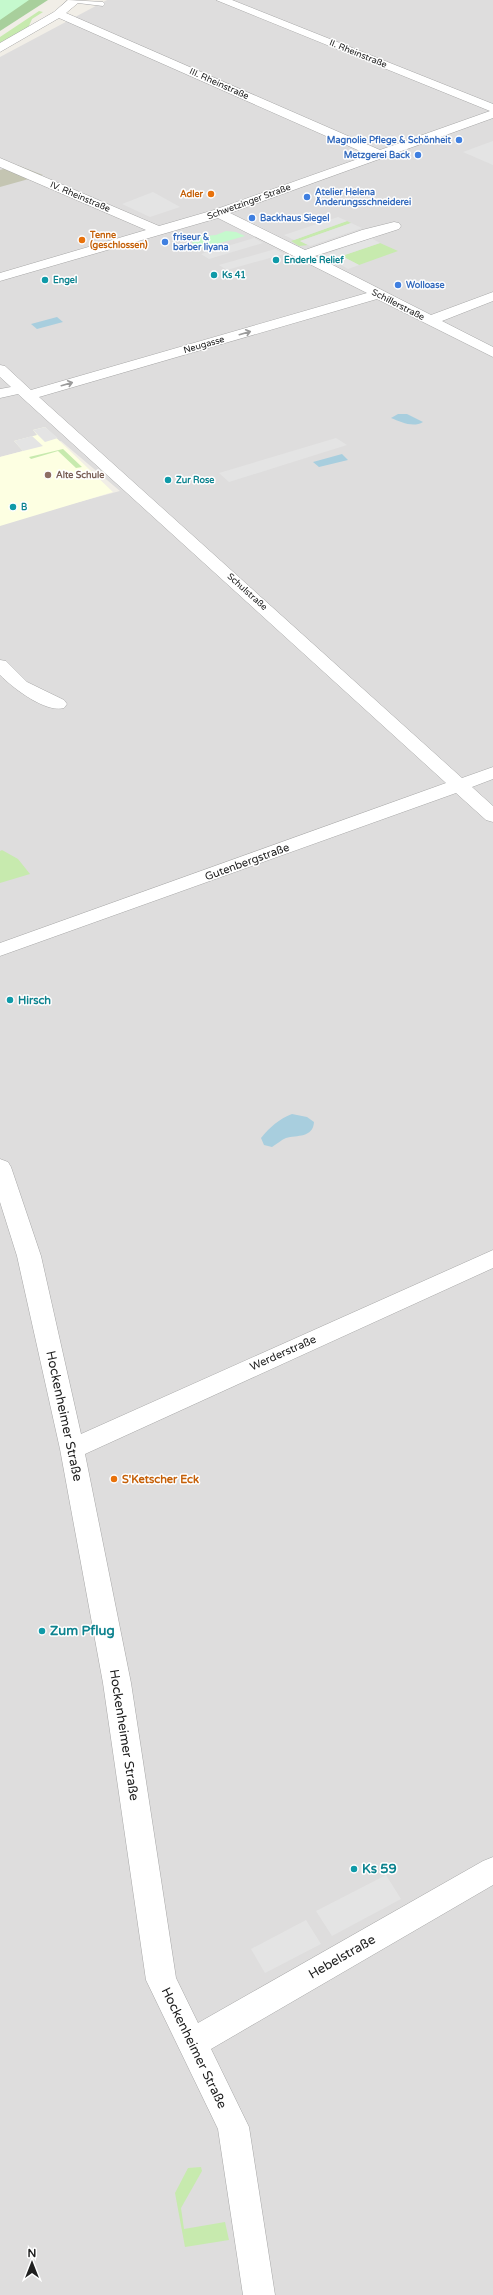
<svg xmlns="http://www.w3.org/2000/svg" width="493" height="2295" viewBox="0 0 493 2295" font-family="'Varela Round',sans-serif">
  <rect width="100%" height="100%" fill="#f1eee7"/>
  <path fill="#dedddd" d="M 107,0 L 493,0 L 493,2295 L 0,2295 L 0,523 L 120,491 L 61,441 L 0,457 L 0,57 Z"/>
  <path fill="#fdffe2" d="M 45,427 L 113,492 L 0,526 L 0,457 L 23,451 L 14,441 L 37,435 L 33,430 Z"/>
  <path fill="#c4c5b2" d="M 17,165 L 43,175 L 0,187 L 0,170 Z"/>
  <path fill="#c7eaae" d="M 39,11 L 43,12 L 32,19 L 28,28 L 0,44 L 0,37 Z
    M 347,221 L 351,223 L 300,241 L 308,245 L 299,246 L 291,241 Z
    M 380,243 L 398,251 L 359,265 L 341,256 Z
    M 63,449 L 82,467 L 76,468 L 58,451 L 31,459 L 29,457 Z
    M 2,850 L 18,859 L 30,874 L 0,883 L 0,851 Z
    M 201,2167 L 202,2171 L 181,2208 L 184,2229 L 225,2222 L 229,2240 L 185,2247 L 175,2193 L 188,2168 Z"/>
  <path fill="#a8cf9c" d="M 0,0 L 48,0 L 0,31 Z"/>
  <path fill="#c5f9cd" d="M 0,0 L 29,0 L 0,20 Z
    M 226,231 L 236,232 L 245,236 L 202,248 L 193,244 L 190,237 L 216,235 Z"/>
  <path fill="#e4e4e4" d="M 493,141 L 493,165 L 463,152 L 482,145 Z
    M 153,192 L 180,207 L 150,217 L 122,204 Z
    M 338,217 L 347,221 L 294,240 L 284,235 Z
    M 351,223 L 362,228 L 310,246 L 300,241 Z
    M 254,238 L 263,243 L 209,259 L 201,254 Z
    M 371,238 L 380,243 L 342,256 L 359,265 L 348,269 L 324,255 Z
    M 275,249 L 284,254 L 227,270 L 219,265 Z
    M 45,427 L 58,438 L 45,442 L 33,430 Z
    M 32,436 L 43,446 L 23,451 L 14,441 Z
    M 336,438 L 347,445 L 229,482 L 219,473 Z
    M 386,1875 L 401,1899 L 332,1936 L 316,1911 Z
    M 306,1920 L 321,1944 L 265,1973 L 251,1949 Z"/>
  <path fill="#a8cede" d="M 57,317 L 63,322 L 37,329 L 31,324 Z
    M 398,414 L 407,414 L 423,422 C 413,428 401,422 391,418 Z
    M 342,454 L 348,460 L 319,467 L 313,462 Z
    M 292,1114 L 307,1117 L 314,1122 C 313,1138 297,1135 286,1138 C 281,1140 277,1144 272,1147 L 264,1145 L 261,1138 C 270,1127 279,1119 292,1114 Z"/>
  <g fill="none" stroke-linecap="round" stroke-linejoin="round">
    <defs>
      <path id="minor" d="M 68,0 L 103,2 L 105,4 L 103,6 L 78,3 L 66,13 L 380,150 L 490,111 L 216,0 L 232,0 L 493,104 L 493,118 L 230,213 L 305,250 L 362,230 L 394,222 L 399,223 L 401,226 L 399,229 L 315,256 L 431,315 L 493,292 L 493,301 L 442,321 L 493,347 L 493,357 L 377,299 L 39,397 L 462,778 L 493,767 L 493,779 L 472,787 L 493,806 L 493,822 L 486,820 L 456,793 L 0,956 L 0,943 L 446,783 L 18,394 L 0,398 L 0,389 L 11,387 L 0,377 L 0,365 L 5,366 L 31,390 L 367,293 L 218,218 L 0,281 L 0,273 L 146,230 L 0,167 L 0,158 L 159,226 L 214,210 L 369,155 L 59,18 L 0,52 L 0,43 L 54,12 Z
        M 0,660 L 6,661 L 27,682 L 64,700 L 67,704 L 64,708 C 45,713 13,688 0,675 Z
        M 0,1159 L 8,1162 L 11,1167 L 41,1256 L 81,1434 L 493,1250 L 493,1268 L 85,1454 L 131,1683 L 176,1978 L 198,2023 L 483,1861 L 493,1857 L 493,1885 L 211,2049 L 249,2127 L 275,2295 L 243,2295 L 218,2129 L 146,1980 L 103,1683 L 60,1449 L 17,1256 L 0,1202 Z"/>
    </defs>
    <use href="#minor" stroke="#a7a7a7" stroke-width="1"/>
    <use href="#minor" fill="#fff" fill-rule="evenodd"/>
  </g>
  <defs><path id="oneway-shaft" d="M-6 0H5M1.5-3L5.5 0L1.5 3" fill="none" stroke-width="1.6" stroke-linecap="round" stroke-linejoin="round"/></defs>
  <g stroke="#9b9b9b">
    <use href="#oneway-shaft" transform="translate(245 333) rotate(-16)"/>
    <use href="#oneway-shaft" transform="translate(67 384) rotate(-16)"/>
  </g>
  <g fill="#3f7fe0" stroke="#fff" stroke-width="1.5">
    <circle cx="459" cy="140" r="4"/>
    <circle cx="418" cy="155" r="4"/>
    <circle cx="307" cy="197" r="4"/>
    <circle cx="252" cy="218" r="4"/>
    <circle cx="165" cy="242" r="4"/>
    <circle cx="398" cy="285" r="4"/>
  </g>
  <g fill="#e8710a" stroke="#fff" stroke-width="1.5">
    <circle cx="211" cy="194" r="4"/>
    <circle cx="82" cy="240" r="4"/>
    <circle cx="114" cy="1479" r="4"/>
  </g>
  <g fill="#0f9aa8" stroke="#fff" stroke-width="1.5">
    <circle cx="276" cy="260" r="4"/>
    <circle cx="214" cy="275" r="4"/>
    <circle cx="45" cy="280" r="4"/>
    <circle cx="168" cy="480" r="4"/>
    <circle cx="13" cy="507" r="4"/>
    <circle cx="10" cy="1000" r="4"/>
    <circle cx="42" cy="1631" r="4"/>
    <circle cx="354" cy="1869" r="4"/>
  </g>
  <circle fill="#8d6e63" stroke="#fff" stroke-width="1.5" cx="48" cy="475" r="4"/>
  <g text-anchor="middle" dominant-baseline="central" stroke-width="3" stroke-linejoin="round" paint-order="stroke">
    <g font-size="9" fill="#202020" stroke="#fff">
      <text transform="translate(358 54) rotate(22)">II. Rheinstraße</text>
      <text transform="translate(219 84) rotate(24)">III. Rheinstraße</text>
      <text transform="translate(80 197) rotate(23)">IV. Rheinstraße</text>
      <text transform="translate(249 202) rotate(-20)">Schwetzinger Straße</text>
      <text transform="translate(398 305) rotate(27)">Schillerstraße</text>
      <text transform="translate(204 345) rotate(-16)">Neugasse</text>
      <text transform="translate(247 592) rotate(42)">Schulstraße</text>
    </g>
    <g font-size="9" font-weight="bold" fill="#366cbe" stroke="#fff" text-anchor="start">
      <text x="451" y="140" text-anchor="end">Magnolie Pflege &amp; Schönheit</text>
      <text x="410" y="155" text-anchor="end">Metzgerei Back</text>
      <text x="315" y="192">Atelier Helena<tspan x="315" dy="10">Änderungsschneiderei</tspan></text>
      <text x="260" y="218">Backhaus Siegel</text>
      <text x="173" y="237">friseur &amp;<tspan x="173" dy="10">barber liyana</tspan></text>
      <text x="406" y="285">Wolloase</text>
    </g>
    <g font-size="9" font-weight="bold" fill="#c56008" stroke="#fff" text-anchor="end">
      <text x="203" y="194">Adler</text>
      <text x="90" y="235" text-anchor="start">Tenne<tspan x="90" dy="10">(geschlossen)</tspan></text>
    </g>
    <g font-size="9" font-weight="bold" fill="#0d838f" stroke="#fff" text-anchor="start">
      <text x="284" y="260">Enderle Relief</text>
      <text x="222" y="275">Ks 41</text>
      <text x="53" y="280">Engel</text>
      <text x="176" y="480">Zur Rose</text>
      <text x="21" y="507">B</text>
    </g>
    <g font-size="9" font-weight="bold" fill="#785e54" stroke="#fff" text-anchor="start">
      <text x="56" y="475">Alte Schule</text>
    </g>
    <g font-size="11" fill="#202020" stroke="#fff">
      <text transform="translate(247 862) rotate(-20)">Gutenbergstraße</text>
      <text transform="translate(283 1353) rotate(-24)">Werderstraße</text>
    </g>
    <g font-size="11" font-weight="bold" fill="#0d838f" stroke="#fff" text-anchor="start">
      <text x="18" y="1000">Hirsch</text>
    </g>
    <g font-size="11" font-weight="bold" fill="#c56008" stroke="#fff" text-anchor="start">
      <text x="122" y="1479">S'Ketscher Eck</text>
    </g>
    <g font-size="13" fill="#202020" stroke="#fff">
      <text transform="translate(64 1416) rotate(78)">Hockenheimer Straße</text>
      <text transform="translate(124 1735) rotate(81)">Hockenheimer Straße</text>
      <text transform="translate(342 1957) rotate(-30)">Hebelstraße</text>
      <text transform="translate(194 2048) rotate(64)">Hockenheimer Straße</text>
    </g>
    <g font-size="13" font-weight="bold" fill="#0d838f" stroke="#fff" text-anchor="start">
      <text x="50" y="1631">Zum Pflug</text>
      <text x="362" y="1869">Ks 59</text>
    </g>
  </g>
  <g transform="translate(32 2263)" stroke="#ffffff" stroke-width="3" paint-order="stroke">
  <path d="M0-3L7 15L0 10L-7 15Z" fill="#202020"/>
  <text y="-6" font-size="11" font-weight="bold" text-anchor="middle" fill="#202020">N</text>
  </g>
</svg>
